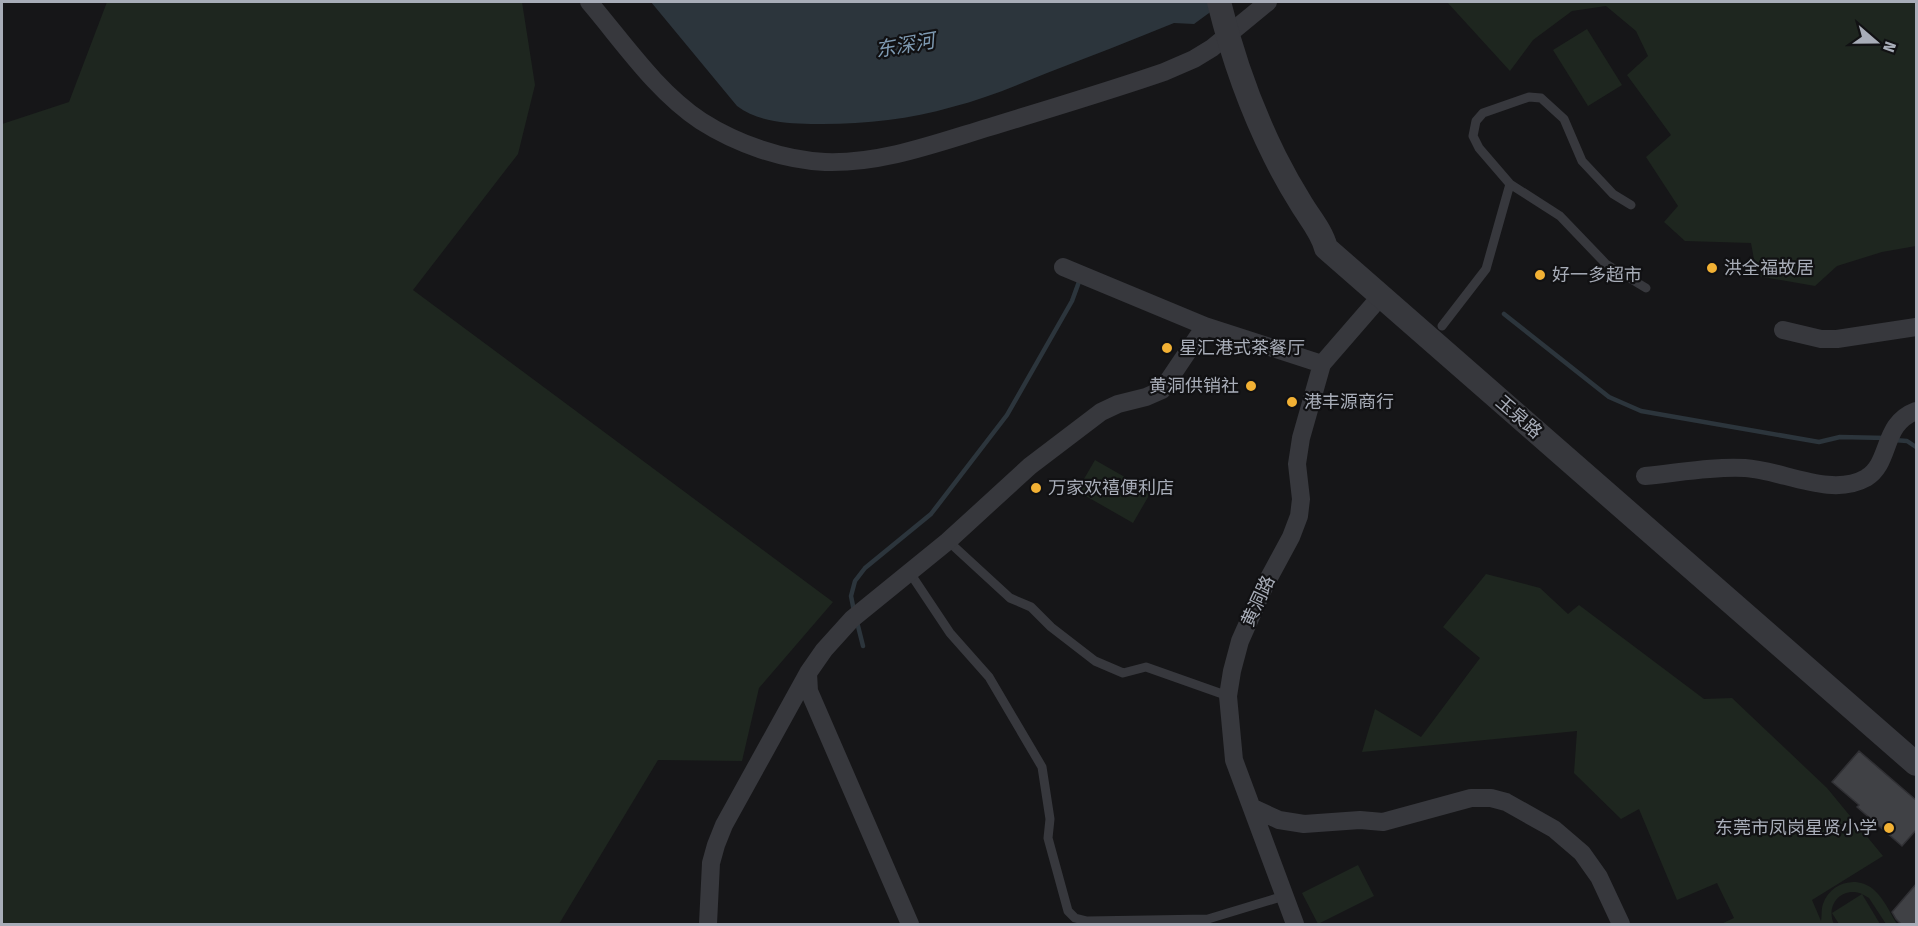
<svg xmlns="http://www.w3.org/2000/svg" width="1918" height="926" viewBox="0 0 1918 926" font-family="'Fira Sans Condensed','Noto Sans SC',sans-serif">
  <rect width="100%" height="100%" fill="#161618"/>
  <path fill="#1e261f" d="M 107,2 L 522,2 L 535,85 L 518,154 L 413,290 L 833,602 L 759,688 L 742,761 L 658,760 L 559,924 L 2,924 L 2,124 L 69,102 Z
    M 1447,2 L 1916,2 L 1916,246 L 1882,252 L 1837,266 L 1815,286 L 1757,276 L 1751,243 L 1685,241 L 1664,222 L 1678,206 L 1646,157 L 1671,135 L 1627,75 L 1648,56 L 1636,31 L 1606,6 L 1572,11 L 1533,40 L 1510,71 Z
    M 1587,29 L 1622,85 L 1588,106 L 1553,50 Z
    M 1095,460 L 1151,492 L 1133,523 L 1077,491 Z
    M 1486,574 L 1540,588 L 1568,614 L 1579,605 L 1704,699 L 1732,698 L 1827,788 L 1883,856 L 1812,900 L 1821,921 C 1822,917 1821,909 1823,904 C 1830,883 1856,875 1873,889 C 1884,898 1890,913 1897,924 L 1886,924 L 1869,898 L 1862,894 L 1880,924 L 1839,924 L 1832,913 L 1862,894 C 1842,886 1825,905 1834,924 L 1721,924 L 1734,918 L 1717,883 L 1677,900 L 1639,809 L 1621,819 L 1574,773 L 1577,731 L 1362,752 L 1375,709 L 1421,737 L 1480,658 L 1443,627 Z
    M 1358,865 L 1374,896 L 1318,924 L 1302,893 Z"/>
  <path fill="#2c353c" d="M 651,2 L 1224,2 L 1194,24 L 1174,23 C 1132,40 1089,57 1047,73 C 1015,86 984,99 952,107 C 907,120 858,125 811,124 C 786,123 758,122 737,106 Z"/>
  <g fill="none" stroke-linecap="round" stroke-linejoin="round">
    <path stroke="#2c353c" stroke-width="4.5" d="M 1504,314 L 1609,397 L 1641,411 L 1819,442 L 1840,437 L 1886,438
      M 1894,440 L 1907,441 L 1916,447
      M 854,611 L 851,596 L 855,581 L 865,568 L 931,514 L 1007,415 L 1072,301 L 1080,279
      M 857,622 L 863,646"/>
  </g>
  <path fill="#404145" stroke="#303034" stroke-width="1.5" d="M 1859,751 L 1917,801 L 1917,829 L 1902,846 L 1857,807 L 1859,805 L 1832,782 Z
    M 1917,883 L 1917,924 L 1901,924 L 1896,919 L 1892,912 Z"/>
  <g fill="none" stroke-linecap="round" stroke-linejoin="round">
    <path stroke="#37383d" stroke-width="9" d="M 1510,184 L 1560,216 L 1606,264 L 1646,288
      M 1442,326 L 1486,269 L 1510,184 L 1479,148 L 1473,136 L 1476,121 L 1483,113 L 1529,97 L 1541,98 L 1564,119 L 1582,161 L 1613,194 L 1631,205
      M 948,541 L 1010,598 L 1031,607 L 1051,627 L 1095,661 L 1123,673 L 1146,667 L 1228,696
      M 910,573 L 950,633 L 989,677 L 1042,767 L 1050,819 L 1048,838 L 1068,911 L 1075,918 L 1087,921 L 1208,919 L 1284,896"/>
    <path stroke="#37383d" stroke-width="18" d="M 589,2 C 624,43 656,91 701,121 C 737,144 783,160 825,162 C 881,164 937,143 990,127 C 1048,109 1106,92 1164,72 L 1194,59 L 1212,48 L 1268,2
      M 1063,267 L 1205,326 L 1322,364
      M 1783,330 L 1821,339 L 1837,339 L 1916,327
      M 1645,476 C 1678,473 1713,466 1745,468 C 1782,470 1831,498 1866,478 C 1892,462 1881,424 1916,411
      M 808,673 L 809,691 L 910,924
      M 1253,808 L 1279,820 L 1304,824 L 1360,820 L 1383,822 L 1471,798 L 1491,798 L 1506,802 L 1554,829 L 1582,853 L 1599,877 L 1621,924
      M 708,924 L 711,863 L 716,845 L 724,825 L 808,673 L 824,650 L 852,619 L 948,541 L 1030,466 L 1101,412 L 1118,404 L 1146,397 L 1162,390 L 1205,326
      M 1295,924 L 1234,760 L 1228,696 L 1232,671 L 1240,641 L 1264,587 L 1291,537 L 1299,516 L 1301,499 L 1297,464 L 1301,438 L 1322,364 L 1381,296"/>
    <path stroke="#37383d" stroke-width="24" d="M 1219,2 C 1232,55 1250,107 1275,157 C 1283,173 1292,189 1302,205 C 1310,218 1322,232 1326,248 L 1916,764"/>
  </g>
  <g fill="#f2b134" stroke="#111113" stroke-width="2">
    <circle cx="1712" cy="268" r="6"/>
    <circle cx="1540" cy="275" r="6"/>
    <circle cx="1167" cy="348" r="6"/>
    <circle cx="1251" cy="386" r="6"/>
    <circle cx="1292" cy="402" r="6"/>
    <circle cx="1036" cy="488" r="6"/>
    <circle cx="1889" cy="828" r="6"/>
  </g>
  <g text-anchor="middle" dominant-baseline="central" stroke-width="4.5" stroke-linejoin="round" paint-order="stroke">
    <g font-size="18" fill="#a8adb8" stroke="#111113" text-anchor="start">
      <text x="1724" y="268">洪全福故居</text>
      <text x="1552" y="275">好一多超市</text>
      <text x="1179" y="348">星汇港式茶餐厅</text>
      <text x="1239" y="386" text-anchor="end">黄洞供销社</text>
      <text x="1304" y="402">港丰源商行</text>
      <text x="1048" y="488">万家欢禧便利店</text>
      <text x="1877" y="828" text-anchor="end">东莞市凤岗星贤小学</text>
    </g>
    <g font-size="18" fill="#a8adb8" stroke="#111113">
      <text transform="translate(1519 417) rotate(41)">玉泉路</text>
      <text transform="translate(1258 601) rotate(-65)">黄洞路</text>
    </g>
    <g font-size="20" font-style="italic" fill="#7f9bb3" stroke="#111113">
      <text transform="translate(905 45) rotate(-10)">东深河</text>
    </g>
  </g>
  <rect width="1918" height="926" fill="none" stroke="#a8adb8" stroke-width="6"/>
  <g transform="translate(1876 42) rotate(110)" stroke="#111113" stroke-width="4.5" paint-order="stroke">
  <path d="M0-4.5L10 22L0 15L-10 22Z" fill="#a8adb8"/>
  <text y="-9" font-size="16" font-weight="bold" text-anchor="middle" fill="#a8adb8">N</text>
  </g>
</svg>
